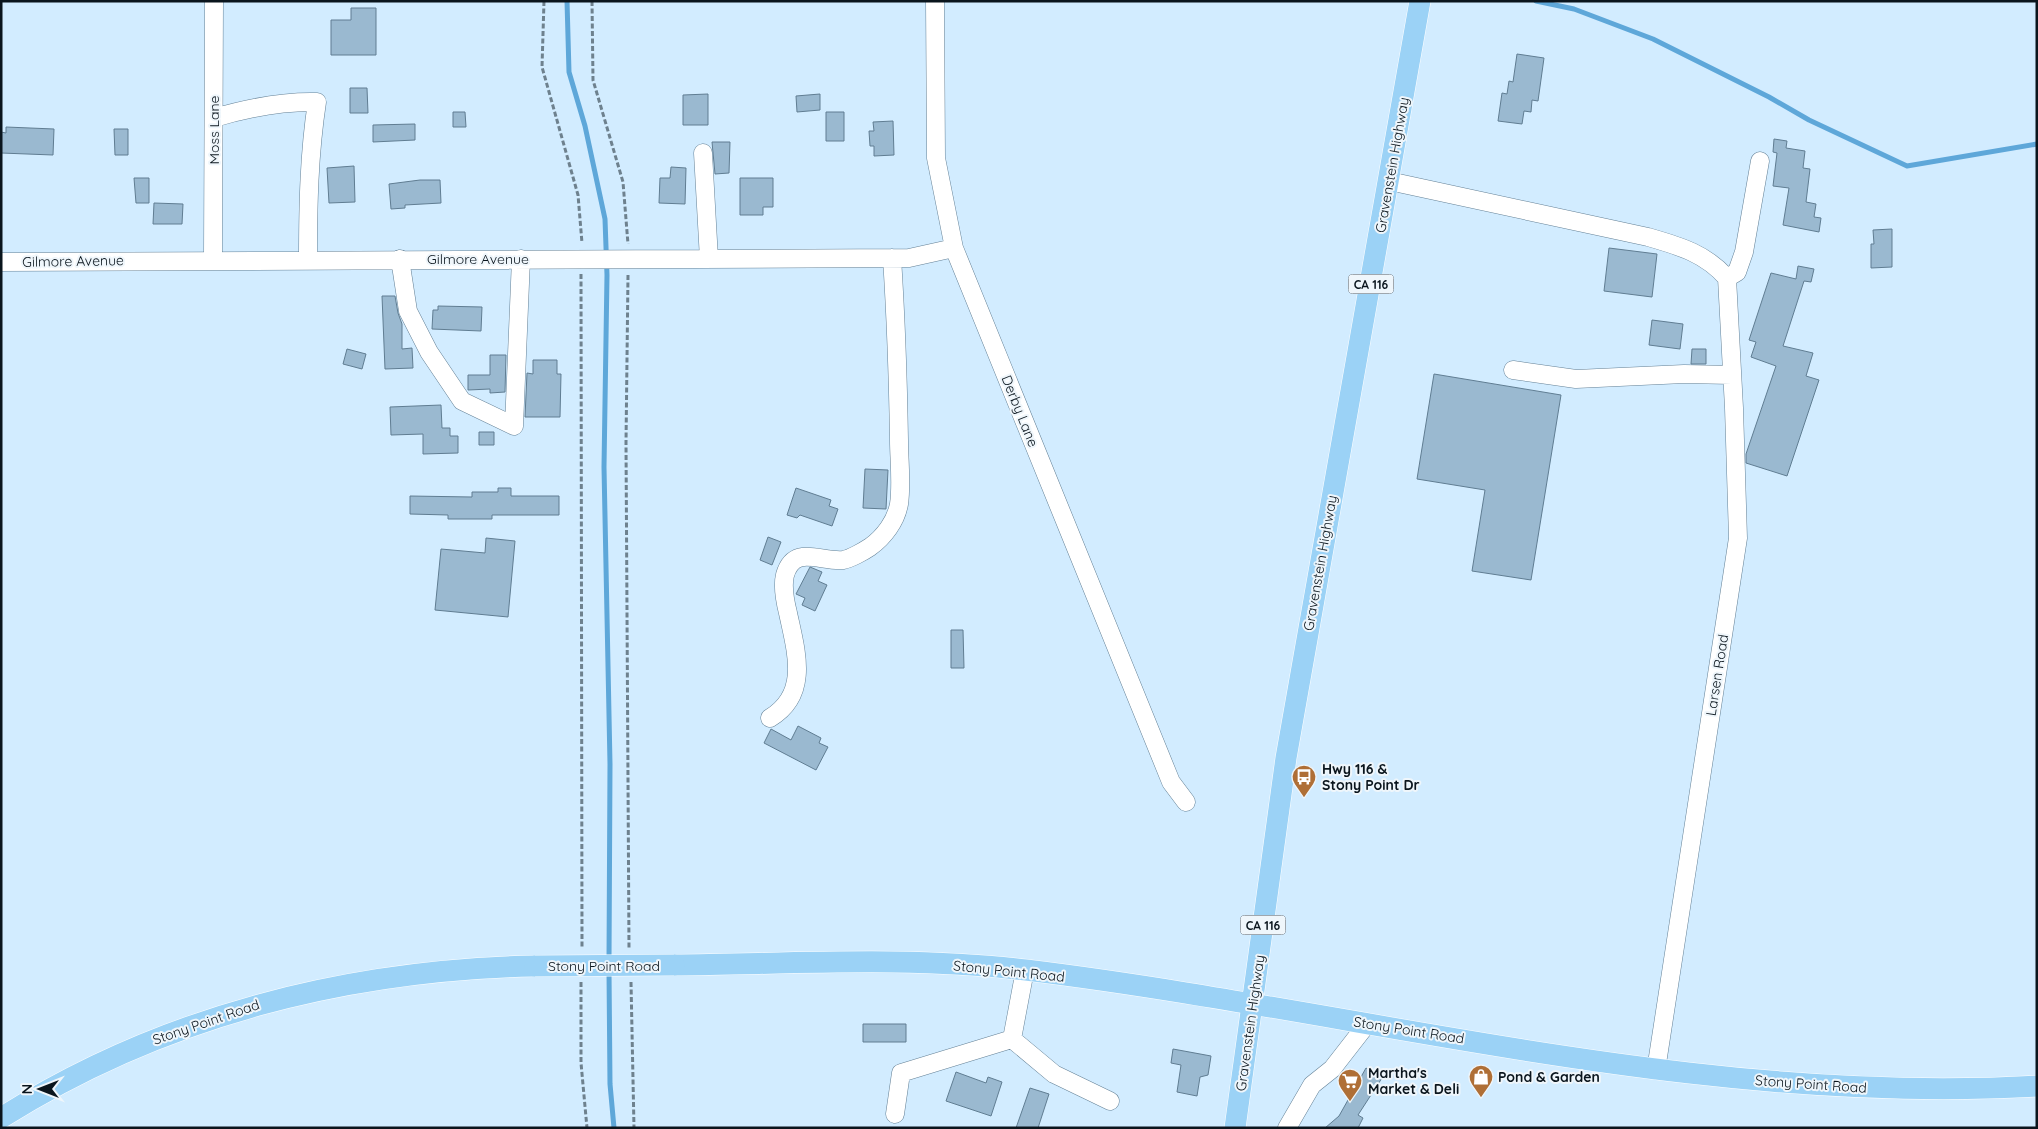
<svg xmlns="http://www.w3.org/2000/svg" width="2038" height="1129" viewBox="0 0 2038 1129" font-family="Quicksand,sans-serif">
  <rect width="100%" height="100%" fill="#d2ecff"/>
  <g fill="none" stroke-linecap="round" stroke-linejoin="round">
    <path stroke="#5ea7d9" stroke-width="5" d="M 567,1 L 569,72 L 585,126 L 605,219 L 607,275 L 604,467 L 610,764 L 609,960
      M 1536,1 L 1574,9 L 1653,39 L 1769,97 L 1809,120 L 1907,166 L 2037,144
      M 609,971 L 610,1084 L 614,1128"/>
  </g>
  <path fill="#9ab9d0" stroke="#607d92" d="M 351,8 L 376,8 L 376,55 L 331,55 L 331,20 L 351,20 Z
    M 1517,54 L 1544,58 L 1538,101 L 1532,100 L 1531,112 L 1524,111 L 1522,124 L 1498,121 L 1502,93 L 1507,94 L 1509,81 L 1513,82 Z
    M 350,88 L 367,88 L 368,113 L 350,113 Z
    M 708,94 L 708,125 L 683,125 L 683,95 Z
    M 820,94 L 820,110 L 797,112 L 796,96 Z
    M 453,112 L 465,112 L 466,127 L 453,127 Z
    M 826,112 L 844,112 L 844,141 L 826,141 Z
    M 893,121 L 894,155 L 874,156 L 874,146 L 870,146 L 869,131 L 874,131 L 873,122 Z
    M 415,124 L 415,140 L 373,142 L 373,125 Z
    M 6,127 L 54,129 L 53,155 L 1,153 L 1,132 L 6,133 Z
    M 114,129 L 128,129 L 128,155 L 115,155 Z
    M 1774,139 L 1787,141 L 1786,148 L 1805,151 L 1803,168 L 1810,169 L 1806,202 L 1816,204 L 1814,217 L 1821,218 L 1819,232 L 1783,225 L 1789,188 L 1773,186 L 1777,153 L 1773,152 Z
    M 712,142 L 730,142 L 729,173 L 715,174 Z
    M 354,166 L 355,202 L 329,203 L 327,168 Z
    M 671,167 L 686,168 L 685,204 L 659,203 L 660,178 L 670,178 Z
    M 134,178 L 149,178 L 149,203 L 136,203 Z
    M 740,178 L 773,178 L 773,207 L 763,207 L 763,215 L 740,215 Z
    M 420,180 L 440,180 L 441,203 L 405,205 L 405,208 L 391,209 L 389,184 Z
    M 154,203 L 183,204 L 182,224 L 153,224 Z
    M 1892,229 L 1892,267 L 1871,268 L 1871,244 L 1874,244 L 1873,230 Z
    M 1609,248 L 1657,254 L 1652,297 L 1604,291 Z
    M 1798,266 L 1814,269 L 1811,282 L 1804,281 L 1783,346 L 1813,353 L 1806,376 L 1819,380 L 1787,476 L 1746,463 L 1746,454 L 1776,366 L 1751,357 L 1756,342 L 1749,340 L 1771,273 L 1796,279 Z
    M 382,296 L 395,296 L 398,313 L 402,324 L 402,349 L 412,348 L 413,368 L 385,369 Z
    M 438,306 L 482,307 L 481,331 L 432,329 L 433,310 L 438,310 Z
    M 1652,320 L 1683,324 L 1680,349 L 1649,345 Z
    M 347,349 L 366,354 L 362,369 L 343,364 Z
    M 1692,349 L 1706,349 L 1706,364 L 1691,364 Z
    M 490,355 L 506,355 L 505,392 L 490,393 L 490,389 L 468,390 L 468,375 L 490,375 Z
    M 533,360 L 557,360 L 557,374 L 561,374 L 560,417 L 525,417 L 527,373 L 533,374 Z
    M 1434,374 L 1561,395 L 1531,580 L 1472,571 L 1485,490 L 1417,479 Z
    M 441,405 L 442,428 L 450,428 L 450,436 L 458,436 L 458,453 L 423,454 L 423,434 L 391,435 L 390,407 Z
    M 479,432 L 494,432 L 494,445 L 479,445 Z
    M 865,469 L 888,470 L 886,509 L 863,508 Z
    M 498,488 L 511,488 L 511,496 L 559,496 L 559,515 L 492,515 L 492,519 L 448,519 L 448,515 L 410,514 L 410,496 L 472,497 L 472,492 L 498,492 Z
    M 796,488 L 831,500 L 829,506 L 838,509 L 832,526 L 800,515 L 797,518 L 787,515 Z
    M 768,537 L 781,542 L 772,565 L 760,560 Z
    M 486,538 L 515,541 L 508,617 L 435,610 L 441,549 L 485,553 Z
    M 810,567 L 822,572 L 818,581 L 827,585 L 815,611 L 802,605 L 805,598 L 796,594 Z
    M 951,630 L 963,630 L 964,668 L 951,668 Z
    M 798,726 L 821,738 L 819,743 L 828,747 L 816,770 L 764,743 L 771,729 L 791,740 Z
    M 863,1024 L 906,1024 L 906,1042 L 863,1042 Z
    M 1173,1049 L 1211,1056 L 1208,1075 L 1200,1077 L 1197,1096 L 1177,1092 L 1181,1065 L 1171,1063 Z
    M 1366,1068 L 1382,1078 L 1358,1115 L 1363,1118 L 1358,1128 L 1325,1128 L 1339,1116 Z
    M 956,1072 L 986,1083 L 988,1077 L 1002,1082 L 991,1116 L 946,1101 Z
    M 1030,1088 L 1049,1094 L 1038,1128 L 1016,1128 Z"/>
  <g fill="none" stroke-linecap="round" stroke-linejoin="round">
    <defs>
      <path id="minor" d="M 935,1 L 936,158 L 954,248 L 1171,782 L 1186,802
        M 214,118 C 248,108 281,101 317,102 C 309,154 308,206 308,259
        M 703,153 L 709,259
        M 1389,181 L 1648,237 C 1679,246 1705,253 1727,278
        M 213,259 L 214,1
        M 400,259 L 408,311 L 429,352 L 462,401 L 514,426 L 521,259
        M 1,262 L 909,258 L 954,248
        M 1727,278 L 1737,272 L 1744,252 L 1760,161
        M 1513,370 L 1576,379 L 1684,374 L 1732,375
        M 770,718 C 810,694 796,651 788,613 C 785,601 782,587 785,575 C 794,544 820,562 843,560 C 850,559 864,551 870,547 C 884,537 896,521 899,504 C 902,484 899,460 899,440 C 898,379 896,319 892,258
        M 1012,1039 L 1054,1074 L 1110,1101
        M 1656,1070 L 1738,538 L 1734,408 L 1727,278
        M 895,1114 L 901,1073 L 1012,1039 L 1025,970
        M 1287,1128 L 1312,1085 L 1332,1069 L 1367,1024"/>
      <path id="major" d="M 674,965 C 791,964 910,956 1026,970 C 1362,1011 1695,1106 2037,1086
        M 1,1118 C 162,1016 347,970 535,966
        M 1235,1128 L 1286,758 L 1420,1"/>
    </defs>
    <use href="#minor" stroke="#648196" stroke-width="19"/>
    <use href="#major" stroke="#fff" stroke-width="22"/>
    <path stroke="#6e818e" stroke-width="3" stroke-dasharray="5 2.5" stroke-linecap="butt" d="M 544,1 L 542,67 L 578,195 L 582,243
      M 592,1 L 593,80 L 623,182 L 628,244
      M 581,274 L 582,948
      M 628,275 L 626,443 L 629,949
      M 581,982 L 581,1063 L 587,1128
      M 631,982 L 634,1128"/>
    <use href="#minor" stroke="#fff" stroke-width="18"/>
    <use href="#major" stroke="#9bd2f6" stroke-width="21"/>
    <defs>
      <path id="major-bridge" d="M 535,966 L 674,965"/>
    </defs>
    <use href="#major-bridge" stroke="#fff" stroke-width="22" stroke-linecap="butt"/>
    <use href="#major-bridge" stroke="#9bd2f6" stroke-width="21"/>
  </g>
  <defs>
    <symbol id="bus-pin" viewBox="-11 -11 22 30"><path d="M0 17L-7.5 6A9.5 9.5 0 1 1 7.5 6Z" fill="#af6f36" stroke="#eff6fb"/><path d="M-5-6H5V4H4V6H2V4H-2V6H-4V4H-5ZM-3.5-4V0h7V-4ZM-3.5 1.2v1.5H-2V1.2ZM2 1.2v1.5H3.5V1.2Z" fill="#fff"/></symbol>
    <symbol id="shop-pin" viewBox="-11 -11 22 30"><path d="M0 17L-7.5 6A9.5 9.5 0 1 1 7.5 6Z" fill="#af6f36" stroke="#eff6fb"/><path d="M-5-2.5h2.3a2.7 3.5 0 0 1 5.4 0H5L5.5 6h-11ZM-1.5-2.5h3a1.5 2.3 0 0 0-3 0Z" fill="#fff"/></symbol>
    <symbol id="supermarket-pin" viewBox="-11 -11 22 30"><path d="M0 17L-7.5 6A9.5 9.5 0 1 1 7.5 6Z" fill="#af6f36" stroke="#eff6fb"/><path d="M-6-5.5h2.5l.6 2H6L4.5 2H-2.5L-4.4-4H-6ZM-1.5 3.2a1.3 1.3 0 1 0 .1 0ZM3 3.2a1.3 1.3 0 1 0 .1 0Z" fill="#fff"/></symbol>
  </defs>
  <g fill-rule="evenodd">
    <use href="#bus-pin" x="1290" y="763" width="28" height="38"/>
    <use href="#shop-pin" x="1467" y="1063" width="28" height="38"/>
    <use href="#supermarket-pin" x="1336" y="1067" width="28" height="38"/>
  </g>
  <g text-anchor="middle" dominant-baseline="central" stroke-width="4" stroke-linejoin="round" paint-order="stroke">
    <g fill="#eff6fb" stroke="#4f5860" stroke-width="1">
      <rect x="1348.5" y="274.5" width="45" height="19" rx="4"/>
      <rect x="1240.5" y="915.5" width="45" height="19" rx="4"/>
    </g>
    <g font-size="12" font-weight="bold" fill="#0a151d">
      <text x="1371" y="284">CA 116</text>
      <text x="1263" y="925">CA 116</text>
    </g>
    <g font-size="14" fill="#0a151d" stroke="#eff6fb">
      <text transform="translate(214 130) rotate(-90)">Moss Lane</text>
      <text transform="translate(1392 165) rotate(-80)">Gravenstein Highway</text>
      <text x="478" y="259">Gilmore Avenue</text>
      <text transform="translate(73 261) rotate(-1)">Gilmore Avenue</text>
      <text transform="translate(1020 411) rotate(68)">Derby Lane</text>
      <text transform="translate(1320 563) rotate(-80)">Gravenstein Highway</text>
      <text transform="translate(1717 675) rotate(-81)">Larsen Road</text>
      <text x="604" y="966">Stony Point Road</text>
      <text transform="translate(1009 971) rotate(6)">Stony Point Road</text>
      <text transform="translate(206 1022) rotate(-19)">Stony Point Road</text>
      <text transform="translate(1250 1023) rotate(-82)">Gravenstein Highway</text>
      <text transform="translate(1409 1030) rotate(9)">Stony Point Road</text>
      <text transform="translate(1811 1084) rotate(4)">Stony Point Road</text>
    </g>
    <g font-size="14" font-weight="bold" fill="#0a151d" stroke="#eff6fb" text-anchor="start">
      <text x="1322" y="769">Hwy 116 &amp;<tspan x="1322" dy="16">Stony Point Dr</tspan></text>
      <text x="1368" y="1073">Martha's<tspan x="1368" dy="16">Market &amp; Deli</tspan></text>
      <text x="1498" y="1077">Pond &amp; Garden</text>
    </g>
  </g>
  <rect width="2038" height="1129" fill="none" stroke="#0a151d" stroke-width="5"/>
  <g transform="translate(40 1089) rotate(270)" stroke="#eff6fb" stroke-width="4" paint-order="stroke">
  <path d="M0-4L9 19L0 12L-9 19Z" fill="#0a151d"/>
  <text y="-8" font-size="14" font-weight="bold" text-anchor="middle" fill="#0a151d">N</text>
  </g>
</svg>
